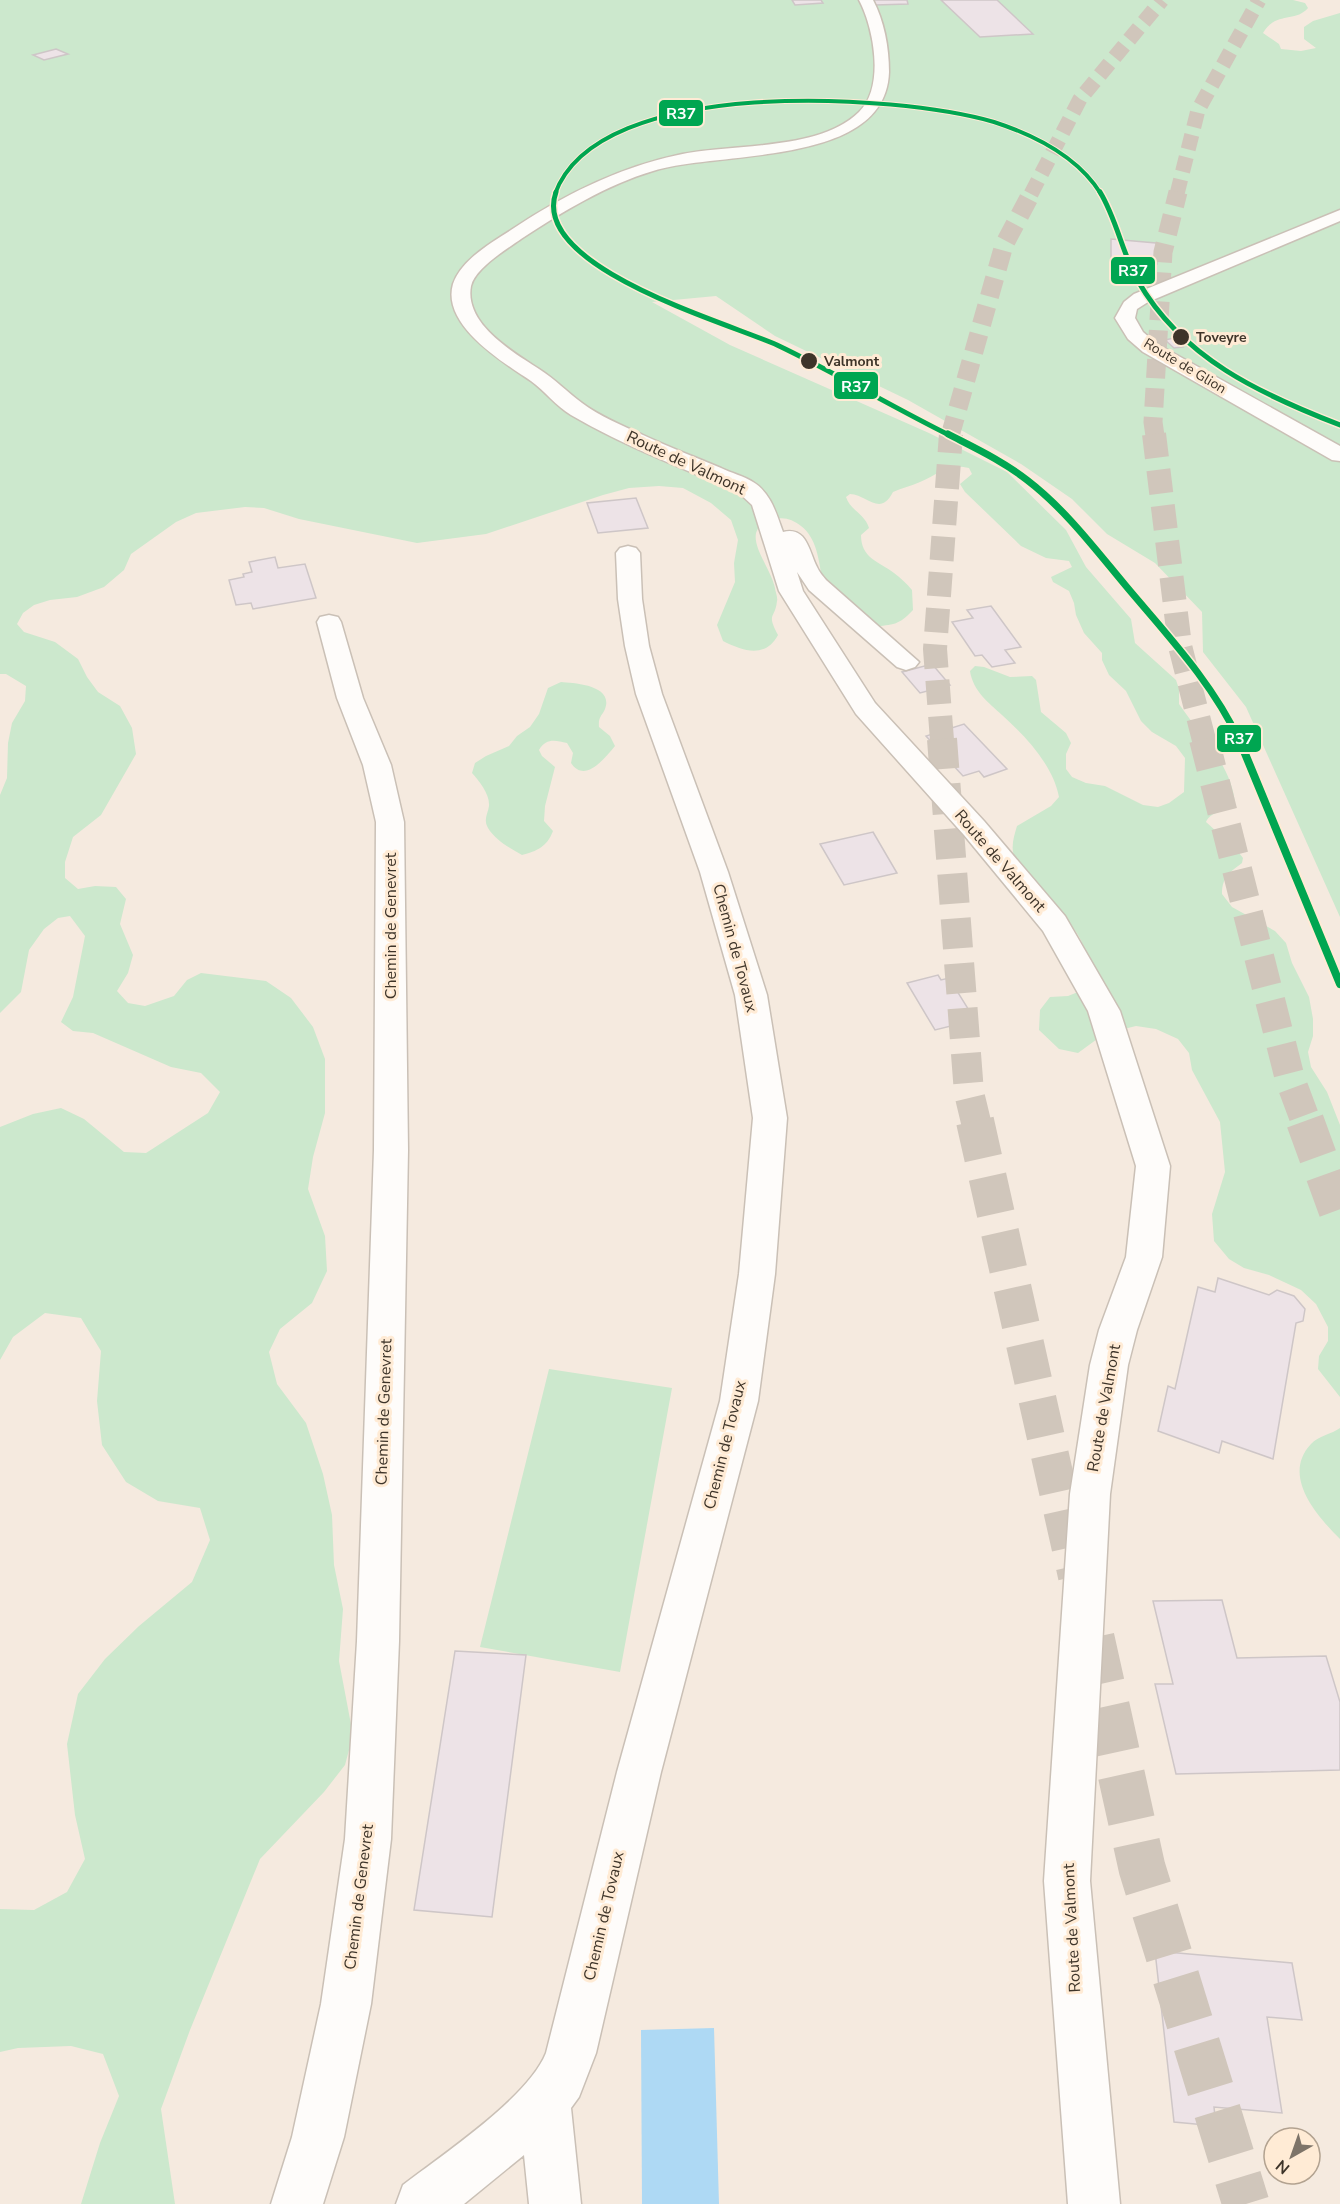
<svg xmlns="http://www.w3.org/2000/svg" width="1340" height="2204" viewBox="0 0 1340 2204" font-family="'Nunito Sans',sans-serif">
  <rect width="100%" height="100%" fill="#f5eadf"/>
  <path fill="#cce8cd" d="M 0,0 L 1293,0 L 1305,3 L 1308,8 C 1295,23 1276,11 1263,33 L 1279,44 L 1281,49 L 1301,51 L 1316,48 L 1304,39 L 1304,27 L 1313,21 L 1340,13 L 1340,917 L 1246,707 L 1203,652 L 1202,612 L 1155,563 L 1107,534 L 1072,499 L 1021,464 L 908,400 L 775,336 L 716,296 L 652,302 L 730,345 L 929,433 L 1007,472 L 1066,530 L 1086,567 L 1131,619 L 1135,643 L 1176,680 L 1179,689 L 1179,704 C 1200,735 1232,765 1235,804 C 1226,813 1211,810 1206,822 L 1236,849 L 1243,858 L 1242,863 C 1230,872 1222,877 1222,894 L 1232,907 L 1275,931 L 1286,943 L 1292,963 L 1309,997 L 1313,1019 L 1313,1036 L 1308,1052 L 1311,1067 L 1327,1092 L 1340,1125 L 1340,1397 L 1318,1369 L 1319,1356 L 1328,1341 L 1328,1327 L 1316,1304 L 1301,1290 L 1269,1275 L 1244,1268 L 1229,1259 L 1214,1241 L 1212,1214 L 1225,1172 L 1220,1122 L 1192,1070 L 1189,1053 L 1178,1039 L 1156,1029 L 1136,1026 L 1104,1034 L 1078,1053 L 1059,1049 L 1039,1030 L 1040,1010 L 1050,997 L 1068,996 L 1078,992 C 1080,980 1087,962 1085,951 C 1079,923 1029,884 1015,858 C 1010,849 1014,836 1017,826 L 1051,806 L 1059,797 C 1053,765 1026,737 1002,715 C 988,702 973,691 970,671 L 975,666 L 984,667 L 1010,677 L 1032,676 L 1036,680 L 1041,712 L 1066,733 L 1071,743 L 1066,754 L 1066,769 L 1072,777 L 1086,783 L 1105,786 L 1143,805 L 1158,807 L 1169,803 L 1184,792 L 1185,758 L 1176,746 L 1152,732 L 1141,721 L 1126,691 L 1109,675 L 1102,660 L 1102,653 L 1084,633 L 1076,615 L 1074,603 L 1069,591 L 1053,582 L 1051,577 L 1072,567 L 1069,561 L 1046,558 L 1021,546 L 965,492 L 960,484 L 972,474 L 969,468 C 945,463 939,475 920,482 C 911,486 902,488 893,492 C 880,517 868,495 850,494 L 846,497 C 850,510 865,514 869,528 L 861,535 C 861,558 878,561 894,573 C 901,578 907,584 912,590 L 913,610 C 898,626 894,624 873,627 C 865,628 858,625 851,622 C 809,607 832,550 801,526 C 792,519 783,516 772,520 C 736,530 770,564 775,588 C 775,591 778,597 777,601 C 775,620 766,612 778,635 C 765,659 743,651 723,641 L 717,625 L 735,582 L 734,563 L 738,540 L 731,520 L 711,503 L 683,488 L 659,486 L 629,488 L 603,495 L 486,534 L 417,543 L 299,519 L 264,508 L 245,507 L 196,513 L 176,522 L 131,554 L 124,570 L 104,587 L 77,597 L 50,600 L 34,605 L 23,613 L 17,624 L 24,632 L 55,642 L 78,659 L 87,677 L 98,692 L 120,706 L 132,728 L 136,754 L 101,815 L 73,837 L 65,862 L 65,878 L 78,889 L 95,886 L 116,887 L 126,899 L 120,924 L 133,955 L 128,973 L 117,991 L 128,1003 L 145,1006 L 174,996 L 187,980 L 201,973 L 266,981 L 291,998 L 313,1027 L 325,1059 L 325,1113 L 313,1157 L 308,1189 L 325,1236 L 327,1271 L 312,1303 L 280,1329 L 269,1352 L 277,1384 L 306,1423 L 323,1474 L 332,1515 L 334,1565 L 343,1609 L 339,1661 L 353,1735 L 345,1765 L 324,1792 L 260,1859 L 190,2030 L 161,2109 L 175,2204 L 81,2204 L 100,2143 L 119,2096 L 103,2054 L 71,2046 L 18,2048 L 0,2052 L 0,1909 L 34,1910 L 67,1892 L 85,1859 L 75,1815 L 67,1744 L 78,1694 L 105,1659 L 139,1626 L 192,1582 L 210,1540 L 200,1508 L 158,1501 L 126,1482 L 102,1445 L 97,1401 L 101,1351 L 81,1318 L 45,1313 L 13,1337 L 0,1360 L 0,1127 L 33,1114 L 61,1108 L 84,1119 L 124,1152 L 146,1153 L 208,1113 L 220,1092 L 201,1073 L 171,1067 L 93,1033 L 73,1031 L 61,1022 L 73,997 L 85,936 L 70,916 L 58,918 L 44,929 L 29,950 L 21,992 L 0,1013 L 0,795 L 7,778 L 8,743 L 12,723 L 25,701 L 26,686 L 6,674 L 0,674 Z
    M 561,682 C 574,683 614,685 605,709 C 602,716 598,717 599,727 L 610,736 L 615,746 C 605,758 585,784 571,763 L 573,753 L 567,743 C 555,740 546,738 539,750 L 542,756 L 555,767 L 545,806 L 544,821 L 553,831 C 547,847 537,851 522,855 C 510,848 496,841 488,828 C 483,819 488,814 489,806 C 490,794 479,781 472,773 L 475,763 L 486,756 L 509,746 L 517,736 L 530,727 L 539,714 L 548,688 Z
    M 549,1369 L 672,1388 L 620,1672 L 480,1647 Z
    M 1340,1428 L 1340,1539 C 1317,1516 1281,1476 1311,1444 C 1318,1436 1332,1434 1340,1428 Z"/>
  <path fill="#aed9f4" d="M 714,2028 L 719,2204 L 642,2204 L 641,2030 Z"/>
  <path fill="#ede3e7" stroke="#cec6c7" stroke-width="1.5" d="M 792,0 L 821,0 L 823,3 L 795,5 Z
    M 874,0 L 907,0 L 908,4 L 875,5 Z
    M 941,0 L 997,0 L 1033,34 L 980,37 Z
    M 56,49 L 68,54 L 44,60 L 33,55 Z
    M 1111,239 L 1156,243 L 1157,246 L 1163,246 L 1164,261 L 1157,261 L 1157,264 L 1111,260 Z
    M 1174,338 L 1183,347 L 1174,348 L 1165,340 Z
    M 636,498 L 648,528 L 598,533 L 587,503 Z
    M 275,557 L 278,568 L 305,564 L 316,598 L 253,609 L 251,603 L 236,605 L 229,580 L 244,577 L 243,574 L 252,572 L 249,562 Z
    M 991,606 L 1021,647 L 1005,650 L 1015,663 L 992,667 L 982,655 L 975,656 L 952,622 L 973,618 L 967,610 Z
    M 932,664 L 950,685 L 920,693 L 902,672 Z
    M 964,724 L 1007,769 L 984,777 L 979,771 L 963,776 L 926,736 Z
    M 873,832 L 897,873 L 844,885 L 820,844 Z
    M 938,975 L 941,980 L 949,978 L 975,1020 L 935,1030 L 907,983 Z
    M 1218,1278 L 1269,1295 L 1277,1290 L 1294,1296 L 1305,1309 L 1303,1321 L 1296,1323 L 1273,1459 L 1222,1441 L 1219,1453 L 1158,1431 L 1168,1386 L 1175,1389 L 1198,1287 L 1215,1292 Z
    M 1222,1600 L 1237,1658 L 1326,1656 L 1340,1702 L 1340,1770 L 1176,1774 L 1155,1684 L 1173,1684 L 1153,1601 Z
    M 455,1651 L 526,1655 L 492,1917 L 414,1910 Z
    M 1155,1951 L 1292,1963 L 1302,2020 L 1267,2017 L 1282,2113 L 1214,2107 L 1216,2126 L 1174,2122 Z"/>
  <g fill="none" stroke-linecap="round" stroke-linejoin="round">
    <path stroke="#d0c6bb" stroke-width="15" stroke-dasharray="15 8" stroke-linecap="butt" d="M 1031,194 L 1080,99 L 1162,0
      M 1177,194 L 1198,110 L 1259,0"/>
    <path stroke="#d0c6bb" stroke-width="19" stroke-dasharray="19 10" stroke-linecap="butt" d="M 950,436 L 1004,245 L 1032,192
      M 1155,436 L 1153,422 L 1163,252 L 1178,192"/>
    <path stroke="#d0c6bb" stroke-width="24" stroke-dasharray="24 12" stroke-linecap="butt" d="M 1154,434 L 1180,646 L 1204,740
      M 942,740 L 935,649 L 951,434"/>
    <path stroke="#d0c6bb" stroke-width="30" stroke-dasharray="30 15" stroke-linecap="butt" d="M 942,739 L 969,1093 L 976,1122
      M 1204,739 L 1290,1079 L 1306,1122"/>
    <path stroke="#d0c6bb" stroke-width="38" stroke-dasharray="38 19" stroke-linecap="butt" d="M 975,1121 L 1077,1576
      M 1305,1121 L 1340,1217"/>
    <path stroke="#d0c6bb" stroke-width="47" stroke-dasharray="47 23" stroke-linecap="butt" d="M 1091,1638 L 1142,1868 L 1246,2204"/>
    <defs>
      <path id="minor" d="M 859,0 L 873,0 C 884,21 889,47 889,72 C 886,168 718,150 653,171 C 606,185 562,212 521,239 C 507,249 475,268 471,286 C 464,324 513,352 539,369 C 555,379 567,392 582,403 C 599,416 623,426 643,435 C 669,447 695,457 721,468 C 731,473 744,476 753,482 C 771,493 776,513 783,532 C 807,526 809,552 817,567 C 819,572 823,576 826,580 L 919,662 L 915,667 L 906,670 L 897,667 L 809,590 L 797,572 L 803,591 L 875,703 L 984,821 L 1065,916 L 1120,1011 L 1170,1166 L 1162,1257 L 1137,1330 L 1128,1365 L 1110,1494 L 1090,1881 L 1120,2204 L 1068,2204 L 1044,1881 L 1070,1494 L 1090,1365 L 1099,1330 L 1126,1257 L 1136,1166 L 1088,1011 L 1043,931 L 964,835 L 856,714 L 779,591 L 752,505 L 738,492 C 682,468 624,446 571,415 C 556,406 545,391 531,381 C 504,363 441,325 453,284 C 461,260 491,243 511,230 C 562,196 617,168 678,155 C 731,143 818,152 859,112 C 885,87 874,28 859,0 Z
        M 1340,210 L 1340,221 L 1148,302 L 1137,309 L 1135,318 L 1143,332 L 1157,344 L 1340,446 L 1340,461 L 1332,460 L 1143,352 L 1128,339 L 1115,318 L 1124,302 L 1134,294 Z
        M 628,546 L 636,548 L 640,553 L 642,599 L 649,646 L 662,694 L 728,872 L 767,995 L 787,1118 L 775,1274 L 758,1401 L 661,1772 L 596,2053 L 579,2097 L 571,2108 L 581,2204 L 529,2204 L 524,2155 L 464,2204 L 396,2204 L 403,2185 C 443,2154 528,2098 546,2053 L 617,1772 L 720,1401 L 739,1274 L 753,1118 L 735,995 L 700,872 L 636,694 L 625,646 L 618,599 L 616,553 L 620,548 Z
        M 329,615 L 338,617 L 341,622 L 363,698 L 391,765 L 404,822 L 408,1150 L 399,1641 L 391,1839 L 371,2004 L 344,2137 L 323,2204 L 271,2204 L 292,2137 L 321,2004 L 345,1839 L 357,1641 L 374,1150 L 376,822 L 363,765 L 337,698 L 317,622 L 320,617 Z"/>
    </defs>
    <use href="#minor" stroke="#cac0b6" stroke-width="3"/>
    <use href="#minor" fill="#fefcfa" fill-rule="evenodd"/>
    <defs>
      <path id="rail-1-far3" d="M 555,194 C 598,74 897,94 994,122 C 1034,135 1078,157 1101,194"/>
      <path id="rail-1-far2" d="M 556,192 C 529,267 728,323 777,345 C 836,373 892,407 951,436
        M 1100,192 C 1117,220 1122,253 1138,281 C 1182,358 1260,394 1340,425"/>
      <path id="rail-1-far1" d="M 948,434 C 975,448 1003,461 1027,480 C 1065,509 1095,549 1126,586 C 1167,635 1212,682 1239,740"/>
      <path id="rail-1" d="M 1239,739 L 1340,984"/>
    </defs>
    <use href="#rail-1-far3" stroke="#ffebd5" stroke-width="6"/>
    <use href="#rail-1-far2" stroke="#ffebd5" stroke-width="8"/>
    <use href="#rail-1-far1" stroke="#ffebd5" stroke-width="10"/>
    <use href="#rail-1" stroke="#ffebd5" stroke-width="12"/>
    <use href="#rail-1-far3" stroke="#00a651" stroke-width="4"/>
    <use href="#rail-1-far2" stroke="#00a651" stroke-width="5"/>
    <use href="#rail-1-far1" stroke="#00a651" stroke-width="7"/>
    <use href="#rail-1" stroke="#00a651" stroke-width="8"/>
  </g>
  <g fill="#3e3429" stroke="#ffebd5" stroke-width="2">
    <circle cx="1181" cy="337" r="9"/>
    <circle cx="809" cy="361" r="9"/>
  </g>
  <g text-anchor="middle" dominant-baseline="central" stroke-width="6" stroke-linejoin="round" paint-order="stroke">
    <g font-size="14" font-weight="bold" fill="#3e3429" stroke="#ffebd5" text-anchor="start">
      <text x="1196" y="337">Toveyre</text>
      <text x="824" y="361">Valmont</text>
    </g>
    <g font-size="14" fill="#3e3429" stroke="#ffebd5">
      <text transform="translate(1185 366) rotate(31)">Route de Glion</text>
    </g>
    <g font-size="16" fill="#3e3429" stroke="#ffebd5">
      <text transform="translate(686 463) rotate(25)">Route de Valmont</text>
      <text transform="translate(1000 861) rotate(49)">Route de Valmont</text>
      <text transform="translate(391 926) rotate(-90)">Chemin de Genevret</text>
      <text transform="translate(735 948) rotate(75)">Chemin de Tovaux</text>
      <text transform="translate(1104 1408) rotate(-80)">Route de Valmont</text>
      <text transform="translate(384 1412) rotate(-88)">Chemin de Genevret</text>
      <text transform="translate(725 1445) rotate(-76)">Chemin de Tovaux</text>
      <text transform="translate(359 1897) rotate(-83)">Chemin de Genevret</text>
      <text transform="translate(604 1916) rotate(-77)">Chemin de Tovaux</text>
      <text transform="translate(1072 1928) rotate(-93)">Route de Valmont</text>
    </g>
  </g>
  <g stroke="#ffebd5" stroke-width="2">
    <rect x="658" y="99" width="46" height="28" rx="6" fill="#00a651"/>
    <rect x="1110" y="256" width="46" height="29" rx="6" fill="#00a651"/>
    <rect x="833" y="371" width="46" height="29" rx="6" fill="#00a651"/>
    <rect x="1216" y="724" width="46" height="29" rx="6" fill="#00a651"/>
  </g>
  <g font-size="16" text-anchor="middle" font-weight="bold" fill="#fff">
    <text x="681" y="119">R37</text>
    <text x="1133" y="276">R37</text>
    <text x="856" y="392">R37</text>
    <text x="1239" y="744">R37</text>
  </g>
  <g transform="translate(1292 2156) rotate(220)"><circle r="28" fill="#ffebd5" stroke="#b2a290" stroke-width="1.5"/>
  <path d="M0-4.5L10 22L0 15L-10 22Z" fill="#7e7469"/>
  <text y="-9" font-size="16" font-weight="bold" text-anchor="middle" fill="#3e3429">N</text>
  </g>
</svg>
